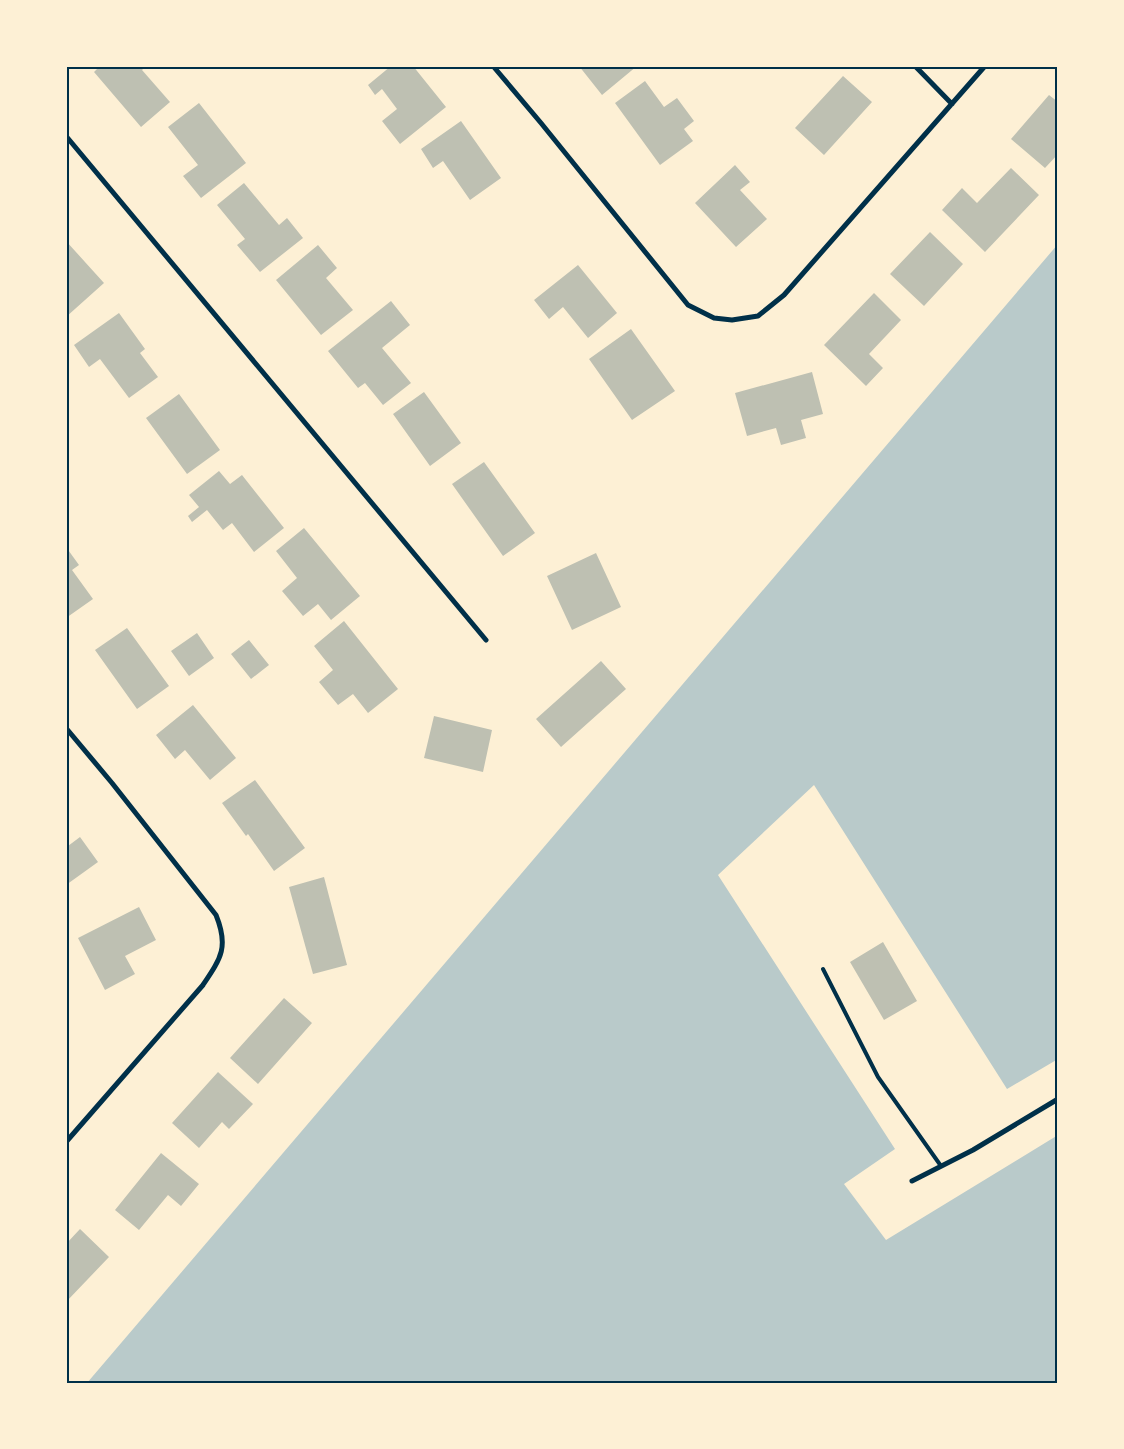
<svg xmlns="http://www.w3.org/2000/svg" width="1124" height="1449" viewBox="0 0 1124 1449" font-family="Manrope,sans-serif">
  <rect width="100%" height="100%" fill="#fdf0d5"/>
  <path fill="#b9caca" d="M 1058,244 L 1058,1059 L 1007,1089 L 814,785 L 718,875 L 895,1149 L 844,1184 L 886,1240 L 1058,1135 L 1058,1383 L 87,1383 Z"/>
  <path fill="#bec0b2" d="M 100,66 L 146,66 L 142,70 L 170,102 L 141,127 L 94,72 Z
    M 391,66 L 413,66 L 446,107 L 400,144 L 382,121 L 397,109 L 382,89 L 375,95 L 368,85 Z
    M 579,66 L 637,66 L 602,95 Z
    M 843,76 L 872,102 L 824,155 L 795,128 Z
    M 645,81 L 664,107 L 677,98 L 694,121 L 684,129 L 693,141 L 660,165 L 615,103 Z
    M 1049,95 L 1058,102 L 1058,154 L 1045,168 L 1011,139 Z
    M 199,103 L 246,163 L 201,198 L 183,176 L 198,165 L 168,127 Z
    M 461,121 L 501,178 L 470,200 L 443,161 L 433,168 L 421,149 Z
    M 735,165 L 750,182 L 740,190 L 767,219 L 736,247 L 695,203 Z
    M 1011,168 L 1039,195 L 985,252 L 942,210 L 962,188 L 977,203 Z
    M 244,183 L 279,225 L 287,218 L 303,238 L 260,272 L 237,245 L 245,239 L 217,205 Z
    M 930,232 L 963,264 L 924,306 L 890,274 Z
    M 66,241 L 104,283 L 66,317 Z
    M 318,245 L 337,268 L 326,278 L 353,310 L 321,335 L 276,280 Z
    M 578,265 L 617,313 L 588,338 L 563,307 L 549,319 L 534,300 Z
    M 874,293 L 901,320 L 869,354 L 883,368 L 866,386 L 824,345 Z
    M 391,301 L 410,325 L 382,348 L 411,383 L 383,405 L 365,383 L 358,388 L 328,351 Z
    M 119,313 L 145,349 L 140,353 L 158,377 L 129,398 L 100,359 L 89,367 L 74,345 Z
    M 631,329 L 675,391 L 632,420 L 589,359 Z
    M 812,372 L 823,414 L 801,420 L 806,438 L 781,445 L 776,428 L 747,436 L 735,393 Z
    M 424,392 L 461,443 L 430,466 L 393,414 Z
    M 179,394 L 220,450 L 187,474 L 146,418 Z
    M 484,462 L 535,533 L 503,556 L 452,484 Z
    M 219,471 L 230,484 L 242,475 L 284,528 L 254,552 L 232,523 L 223,530 L 207,510 L 192,522 L 188,516 L 199,507 L 189,495 Z
    M 304,528 L 360,596 L 331,620 L 318,604 L 303,616 L 282,591 L 297,578 L 276,551 Z
    M 66,547 L 79,565 L 72,570 L 93,599 L 66,618 Z
    M 596,553 L 621,607 L 572,630 L 547,576 Z
    M 344,621 L 398,689 L 368,713 L 353,694 L 338,705 L 319,682 L 333,670 L 314,646 Z
    M 127,628 L 169,686 L 137,709 L 95,650 Z
    M 197,633 L 214,658 L 189,676 L 171,651 Z
    M 249,640 L 269,665 L 251,679 L 231,654 Z
    M 601,661 L 626,689 L 561,747 L 536,719 Z
    M 193,705 L 236,758 L 210,780 L 185,750 L 175,759 L 156,735 Z
    M 434,716 L 492,730 L 483,772 L 424,758 Z
    M 255,780 L 305,848 L 274,871 L 248,834 L 246,836 L 222,803 Z
    M 80,837 L 98,862 L 66,885 L 66,843 L 68,846 Z
    M 324,877 L 347,965 L 313,974 L 289,887 Z
    M 139,907 L 156,940 L 125,956 L 135,974 L 105,990 L 78,938 Z
    M 883,942 L 917,1001 L 884,1020 L 850,962 Z
    M 284,998 L 312,1023 L 258,1084 L 230,1058 Z
    M 218,1072 L 253,1104 L 229,1129 L 222,1122 L 199,1148 L 172,1123 Z
    M 161,1153 L 199,1184 L 181,1206 L 168,1195 L 139,1230 L 115,1210 Z
    M 80,1229 L 109,1257 L 66,1302 L 66,1244 Z"/>
  <g fill="none" stroke-linecap="round" stroke-linejoin="round">
    <path stroke="#003049" stroke-width="4" d="M 823,969 L 878,1077 L 941,1166"/>
    <path stroke="#003049" stroke-width="5" d="M 493,66 L 541,123 L 688,305 L 714,318 L 732,320 L 758,316 L 784,295 L 985,66
      M 915,66 L 952,104
      M 66,136 L 486,640
      M 66,728 L 112,783 L 216,915 C 229,947 221,958 203,985 L 66,1142
      M 912,1181 L 973,1150 L 1058,1099"/>
  </g>
  <rect width="1124" height="1449" fill="none" stroke="#fdf0d5" stroke-width="135"/>
  <rect x="68" y="68" width="988" height="1314" fill="none" stroke="#003049" stroke-width="2"/>
</svg>
